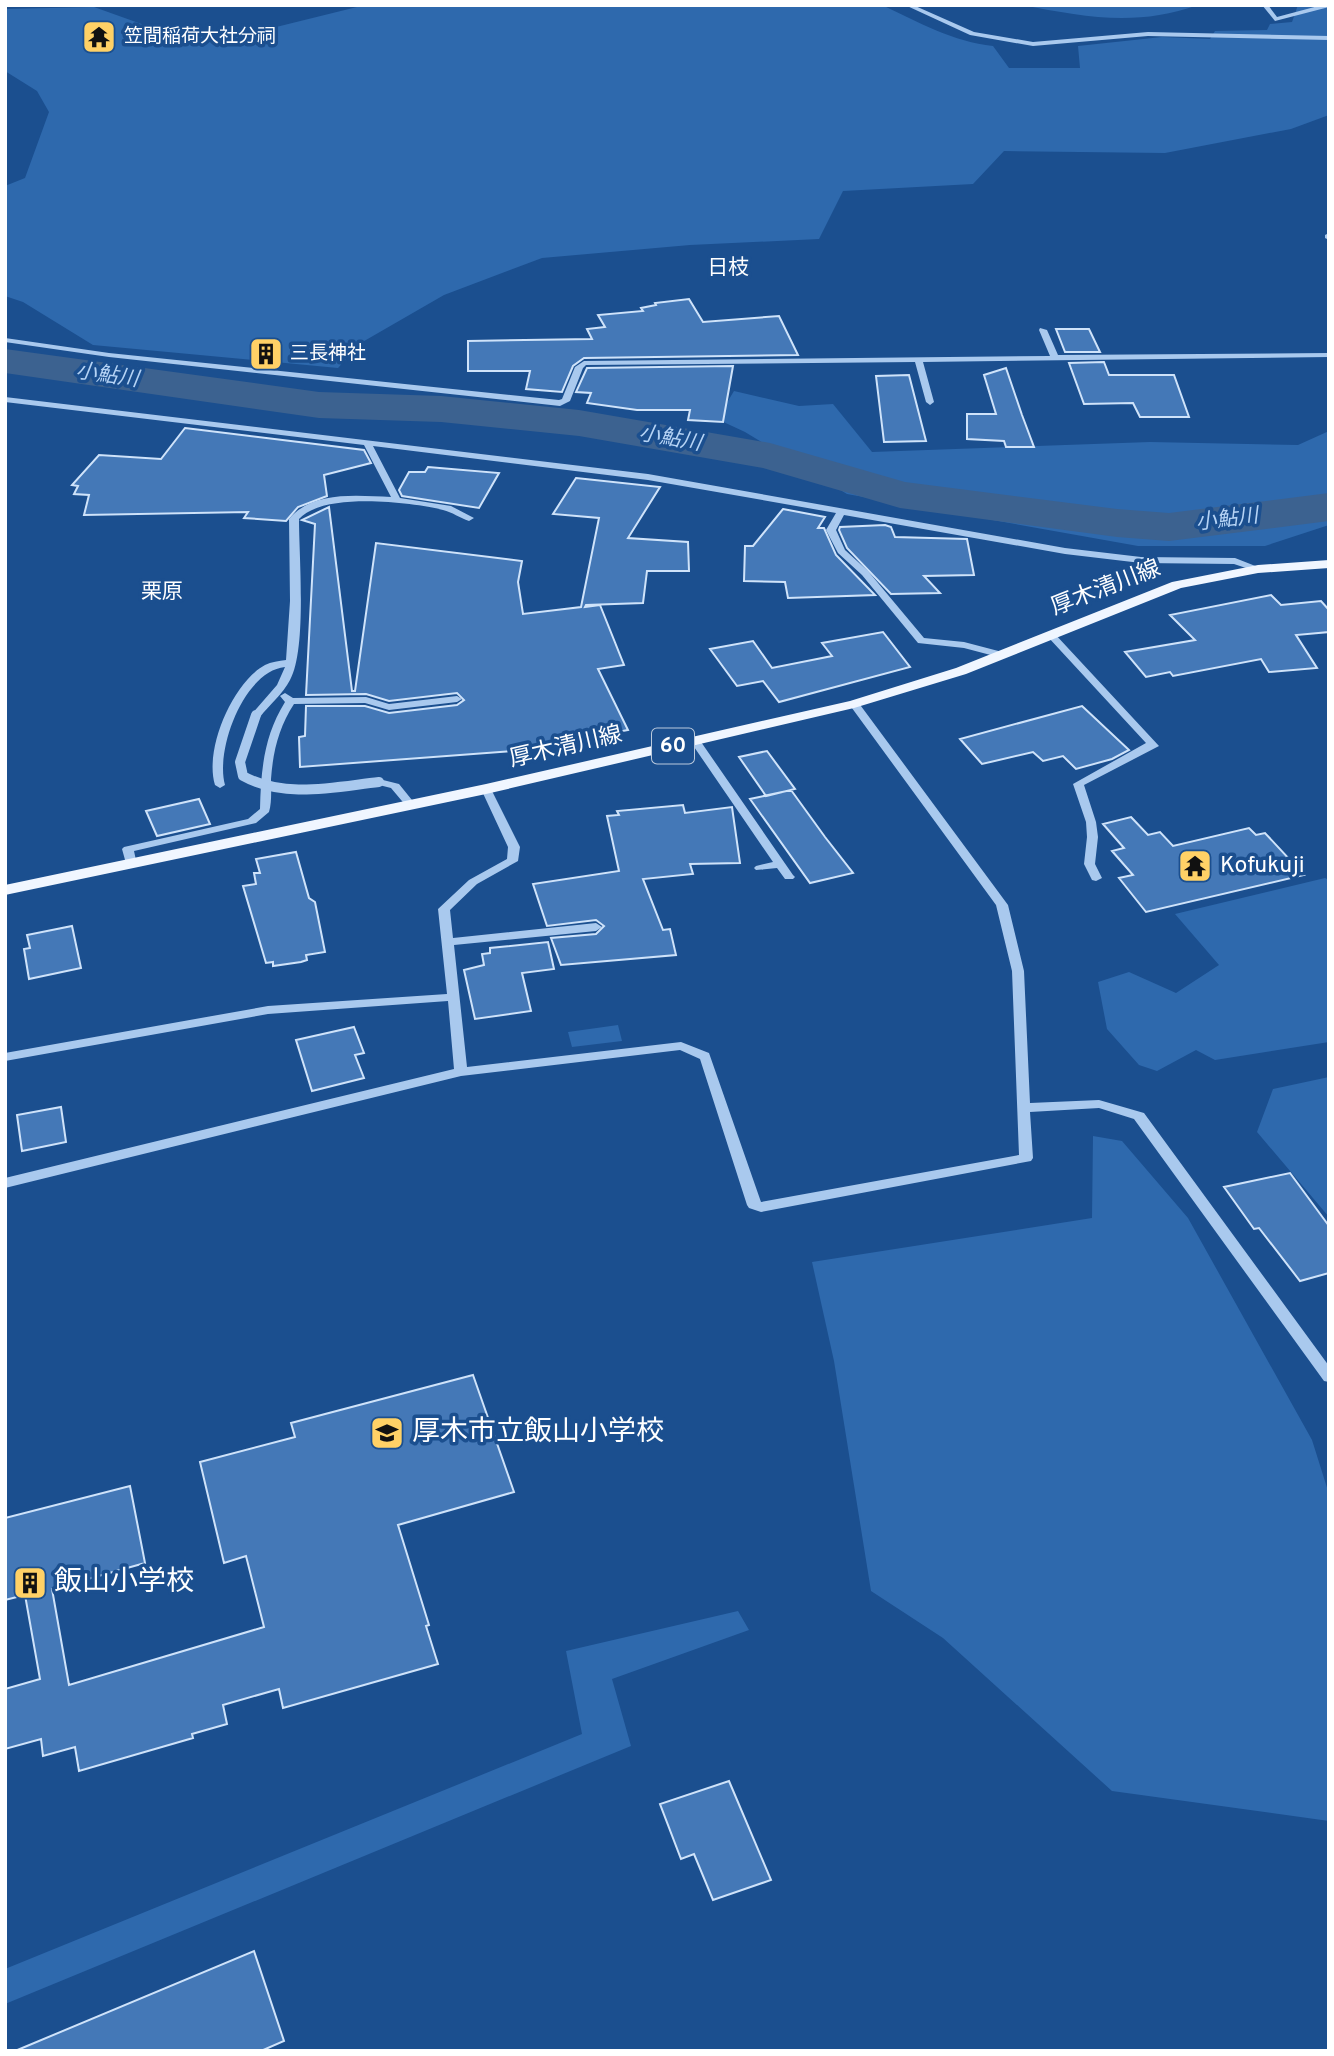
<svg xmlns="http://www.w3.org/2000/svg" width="1334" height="2056" viewBox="0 0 1334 2056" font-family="Overpass,'Noto Sans JP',sans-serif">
  <rect width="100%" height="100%" fill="#1b4f8f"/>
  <path fill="#2e69ad" d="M 365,5 L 882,5 C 918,22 954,42 993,46 L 1009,68 L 1080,68 L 1078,46 L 1162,37 L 1210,39 L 1215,31 L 1267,30 L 1270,24 L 1292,22 L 1298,5 L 1329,5 L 1329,115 L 1291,129 L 1165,153 L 1004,151 L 973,184 L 843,191 L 819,239 L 690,245 L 542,258 L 444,295 L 359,344 L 338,368 L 93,345 L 23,302 L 5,296 L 5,186 L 25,178 L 49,112 L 37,91 L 5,71 L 5,9 L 94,7 L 175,36 L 236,37 Z
    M 1022,5 L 1198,5 C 1136,27 1085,17 1022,5 Z
    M 734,391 L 799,406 L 833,404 L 872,452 L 1150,442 L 1298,445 L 1329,431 L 1329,525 L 1265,546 L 1138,546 L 847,494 L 745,432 L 717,419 Z
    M 1325,878 L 1329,880 L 1329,1042 L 1215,1060 L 1196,1050 L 1157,1071 L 1139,1065 L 1107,1029 L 1098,982 L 1129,972 L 1176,993 L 1219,965 L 1175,914 Z
    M 618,1025 L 622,1041 L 572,1047 L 568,1032 Z
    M 1329,1077 L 1329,1217 L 1257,1132 L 1273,1089 Z
    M 1093,1136 L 1122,1141 L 1188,1218 L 1312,1440 L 1329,1494 L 1329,1821 L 1112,1791 L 943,1638 L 871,1591 L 834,1361 L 812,1262 L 1092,1218 Z
    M 738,1611 L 749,1630 L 612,1679 L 631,1746 L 5,2004 L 5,1969 L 582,1734 L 566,1651 Z"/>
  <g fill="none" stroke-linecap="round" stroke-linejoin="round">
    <path fill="#3c6290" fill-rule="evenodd" d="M 5,349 L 319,392 L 441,396 L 579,410 L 770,443 L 905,482 L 1117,509 L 1169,513 L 1329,493 L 1329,521 L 1169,541 L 1117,537 L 900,508 L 763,468 L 579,436 L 441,422 L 319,418 L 5,373 Z"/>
  </g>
  <path fill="#4478b7" stroke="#cfe3fa" stroke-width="2" d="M 689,299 L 703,322 L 779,316 L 798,355 L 584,358 L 573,366 L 562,392 L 526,389 L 530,371 L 468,371 L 468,341 L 592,339 L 587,329 L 605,327 L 598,315 L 643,311 L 641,308 L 656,305 L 655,303 Z
    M 1056,329 L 1089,329 L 1100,352 L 1065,352 Z
    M 1104,362 L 1109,375 L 1174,375 L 1189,417 L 1140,417 L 1133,403 L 1084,404 L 1069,363 Z
    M 733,366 L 723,422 L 688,420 L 690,410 L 637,410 L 587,403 L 591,393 L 576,392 L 587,368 Z
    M 1006,368 L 1022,415 L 1034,447 L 1006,447 L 1004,441 L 967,439 L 967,414 L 996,414 L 984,375 Z
    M 909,375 L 926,441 L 884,442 L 876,376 Z
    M 185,428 L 364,450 L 371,463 L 324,475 L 327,496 L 298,507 L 286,521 L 244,518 L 248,512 L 84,515 L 89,495 L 74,494 L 78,486 L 72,485 L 99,455 L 161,459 Z
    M 428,467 L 499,473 L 479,508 L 402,496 L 399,490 L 409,472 L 425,472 Z
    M 576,478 L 660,487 L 628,538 L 688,542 L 689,571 L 647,571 L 643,603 L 586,605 L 585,607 L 600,605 L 624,665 L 598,669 L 628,730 L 513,751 L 300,767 L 299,737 L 305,736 L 306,706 L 365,706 L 389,713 L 457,705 L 464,700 L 457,693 L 389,701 L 366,694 L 306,695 L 315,524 L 302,520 L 329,507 L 352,691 L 355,691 L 376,543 L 522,561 L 518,582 L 523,614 L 581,607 L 599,518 L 553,514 Z
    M 783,509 L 825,517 L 818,528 L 824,528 L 836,555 L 875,595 L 788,598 L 785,582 L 744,581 L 745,546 L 753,546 Z
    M 885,525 L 891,527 L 895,537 L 967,539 L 974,575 L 924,576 L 940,593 L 891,594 L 847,548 L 839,530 L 840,527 Z
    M 1271,595 L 1281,605 L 1321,601 L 1329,610 L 1329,632 L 1296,635 L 1317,668 L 1269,672 L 1261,659 L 1173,676 L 1170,672 L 1146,677 L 1125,652 L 1195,640 L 1170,615 Z
    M 883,632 L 910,667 L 779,702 L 763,681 L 737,686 L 710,649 L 753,641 L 772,668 L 832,656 L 822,643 Z
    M 1082,706 L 1129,750 L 1112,759 L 1076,769 L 1063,756 L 1043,761 L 1033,752 L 982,764 L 960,739 Z
    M 767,751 L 795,789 L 766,796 L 739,757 Z
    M 791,790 L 825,837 L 853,873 L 810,883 L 750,799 Z
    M 199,799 L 210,824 L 157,836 L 146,811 Z
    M 683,805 L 685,813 L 732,807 L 740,863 L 690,864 L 693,874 L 643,879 L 663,930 L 670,929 L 676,955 L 561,965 L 551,938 L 596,934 L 604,926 L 596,920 L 547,926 L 533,884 L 619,871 L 607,816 L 619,815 L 617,811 Z
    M 1131,817 L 1148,835 L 1160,832 L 1173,846 L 1249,828 L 1256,835 L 1265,833 L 1304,875 L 1146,912 L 1119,878 L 1133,875 L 1112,851 L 1124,848 L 1103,824 Z
    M 296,852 L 309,898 L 315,902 L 325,952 L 306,955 L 307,960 L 301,962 L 273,966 L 273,962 L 266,963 L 243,886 L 256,884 L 254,873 L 260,873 L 256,859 Z
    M 72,926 L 81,968 L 29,979 L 24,949 L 30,948 L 27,935 Z
    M 548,942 L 554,969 L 522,973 L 531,1011 L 475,1019 L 464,970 L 484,965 L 482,954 L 490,953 L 490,948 Z
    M 354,1027 L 364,1053 L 355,1055 L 364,1078 L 312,1091 L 296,1040 Z
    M 61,1107 L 66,1142 L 22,1151 L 17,1115 Z
    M 1290,1173 L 1329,1226 L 1329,1273 L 1300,1281 L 1259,1228 L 1254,1229 L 1224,1187 Z
    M 473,1375 L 514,1492 L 398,1525 L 429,1625 L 426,1626 L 438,1664 L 283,1708 L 279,1689 L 223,1705 L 227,1724 L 192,1734 L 193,1738 L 79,1771 L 75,1747 L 43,1756 L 41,1739 L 5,1749 L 5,1689 L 40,1679 L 25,1595 L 5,1600 L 5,1518 L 130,1486 L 145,1563 L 52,1589 L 69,1685 L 264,1627 L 246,1556 L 224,1563 L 200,1462 L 295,1437 L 291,1423 Z
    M 729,1781 L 771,1880 L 713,1900 L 694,1854 L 681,1859 L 660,1804 Z
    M 254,1951 L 284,2041 L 261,2051 L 15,2051 Z"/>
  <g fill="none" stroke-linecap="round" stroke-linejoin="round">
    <path fill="#a9c9ee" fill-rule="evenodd" d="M 905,5 L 913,5 L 974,32 L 1033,42 L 1148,32 L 1329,36 L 1329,40 L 1148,36 L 1033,46 L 970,35 Z
      M 1262,5 L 1268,5 L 1277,17 L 1322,5 L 1329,5 L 1329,7 L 1275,21 Z
      M 1329,233 L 1329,240 L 1325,238 L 1325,235 Z
      M 1040,328 L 1047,330 L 1058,355 L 1329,353 L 1329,357 L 923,362 L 934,402 L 930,405 L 926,402 L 915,362 L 586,365 L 583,368 L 570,401 L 560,406 L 109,357 L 5,342 L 5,338 L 109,353 L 559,400 L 562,399 L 575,367 L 584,361 L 1050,356 L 1039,330 Z
      M 5,397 L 648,474 L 1065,548 L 1141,557 L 1235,558 L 1263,569 L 1258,572 L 1234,564 L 1141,563 L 1065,554 L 844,515 L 836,530 L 845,550 L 868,571 L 924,638 L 964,642 L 1006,653 L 1006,657 L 1002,658 L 964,648 L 918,643 L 862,575 L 838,553 L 826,530 L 836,513 L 648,480 L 373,446 L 400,498 L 451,506 L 474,518 L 469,521 C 460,518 452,512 443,510 C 410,502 323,492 299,519 C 299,557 307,649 290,680 C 283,694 269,705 260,717 L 256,718 L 251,715 L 277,685 L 285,667 C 244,671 215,750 225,785 L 220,788 L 215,785 C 204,750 232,683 265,665 C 271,662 279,661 286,660 L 290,601 L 289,519 C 313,490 358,496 391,497 L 364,445 L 5,402 Z
      M 1051,632 L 1054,633 L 1159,746 L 1084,785 L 1096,822 L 1098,837 L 1095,864 L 1102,878 L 1096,881 L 1092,880 L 1084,864 L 1087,837 L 1086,822 L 1073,784 L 1146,743 L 1048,637 L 1048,633 Z
      M 285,693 L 293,698 L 366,697 L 389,704 L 457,696 L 462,699 L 457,702 L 389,710 L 365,703 L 294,704 C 279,727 273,751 271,779 C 271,790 272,802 269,812 L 256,823 L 134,851 L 137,865 L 135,867 L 127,867 L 122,849 L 124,847 L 248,819 L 260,809 C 261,769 264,736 285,702 L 280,696 Z
      M 854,701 L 858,702 L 1008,905 L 1024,971 L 1030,1103 L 1099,1100 L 1144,1113 L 1329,1366 L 1329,1382 L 1324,1381 L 1134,1119 L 1099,1108 L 1030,1112 L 1033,1158 L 1031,1161 L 761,1212 L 749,1208 L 747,1205 L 700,1059 L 680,1050 L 461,1076 L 5,1188 L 5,1178 L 454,1069 L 448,1001 L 268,1014 L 5,1061 L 5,1053 L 268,1006 L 447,994 L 438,909 L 469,880 L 507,859 L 508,847 L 481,789 L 486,786 L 491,789 L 520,847 L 518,861 L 477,884 L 450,910 L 453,938 L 596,923 L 602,927 L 596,931 L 454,945 L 467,1067 L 681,1042 L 709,1053 L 761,1202 L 1019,1155 L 1012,971 L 996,905 L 849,704 Z
      M 695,738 L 699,739 L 793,875 L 795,877 L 793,879 L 785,879 L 777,868 L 756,870 L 754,868 L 756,866 L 773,862 L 690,741 Z
      M 379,779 L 399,784 L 416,805 L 415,807 L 407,807 L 391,788 L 375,784 L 374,782 L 375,780 Z"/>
    <path fill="#f0f6ff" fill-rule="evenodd" d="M 1329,560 L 1329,568 L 1258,573 L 1181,588 L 966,674 L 854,708 L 486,794 L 5,895 L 5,885 L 486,784 L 850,701 L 956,668 L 1172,582 L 1258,565 Z"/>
    <path stroke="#a9c9ee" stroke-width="10" d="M 256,715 L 240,762 L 243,776 C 284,799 334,787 379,782"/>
  </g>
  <defs>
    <symbol id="temple-square" viewBox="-11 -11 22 22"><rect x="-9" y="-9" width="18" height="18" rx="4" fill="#ffd166" stroke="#1b4f8f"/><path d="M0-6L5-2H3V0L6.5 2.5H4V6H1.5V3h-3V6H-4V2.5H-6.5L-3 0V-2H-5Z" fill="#111"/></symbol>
    <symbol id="building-square" viewBox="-11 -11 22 22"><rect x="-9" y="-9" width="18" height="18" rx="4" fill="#ffd166" stroke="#1b4f8f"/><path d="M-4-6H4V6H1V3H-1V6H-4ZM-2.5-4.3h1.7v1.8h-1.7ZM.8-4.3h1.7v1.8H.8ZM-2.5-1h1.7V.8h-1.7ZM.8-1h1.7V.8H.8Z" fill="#111"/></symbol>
    <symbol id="school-square" viewBox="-11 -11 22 22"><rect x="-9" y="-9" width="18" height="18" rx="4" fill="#ffd166" stroke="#1b4f8f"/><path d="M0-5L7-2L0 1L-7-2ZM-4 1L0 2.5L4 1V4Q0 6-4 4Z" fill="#111"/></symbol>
  </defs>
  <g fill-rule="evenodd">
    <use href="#temple-square" x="80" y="18" width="38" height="38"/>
    <use href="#building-square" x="247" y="335" width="38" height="38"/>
    <use href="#temple-square" x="1176" y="847" width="38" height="38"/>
    <use href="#school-square" x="368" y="1414" width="38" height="38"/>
    <use href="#building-square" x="11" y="1564" width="38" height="38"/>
  </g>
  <g text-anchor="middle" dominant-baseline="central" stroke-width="7" stroke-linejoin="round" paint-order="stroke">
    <g font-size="19" fill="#fff" stroke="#1b4f8f" text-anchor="start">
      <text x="124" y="37">笠間稲荷大社分祠</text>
      <text x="290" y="354">三長神社</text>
    </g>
    <g font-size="21" fill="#fff" stroke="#1b4f8f">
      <text x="728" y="268">日枝</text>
      <text x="162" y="592">栗原</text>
    </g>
    <g font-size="21" font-style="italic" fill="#b5d3f5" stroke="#1b4f8f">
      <text transform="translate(107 376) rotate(8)">小鮎川</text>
      <text transform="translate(670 439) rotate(10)">小鮎川</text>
      <text transform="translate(1227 520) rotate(-7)">小鮎川</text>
    </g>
    <rect fill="#1b4f8f" stroke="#bbcadd" stroke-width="2" x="652" y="728.5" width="42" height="35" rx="5"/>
    <g font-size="21" font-weight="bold" fill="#fff">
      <text x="673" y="746">60</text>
    </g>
    <g font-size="23" fill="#fff" stroke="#1b4f8f">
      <text transform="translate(1106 589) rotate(-21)">厚木清川線</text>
      <text transform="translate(566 748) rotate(-13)">厚木清川線</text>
    </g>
    <g font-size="23" fill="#fff" stroke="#1b4f8f" text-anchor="start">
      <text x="1220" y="866">Kofukuji</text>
    </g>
    <g font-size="28" fill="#fff" stroke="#1b4f8f" text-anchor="start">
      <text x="412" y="1433">厚木市立飯山小学校</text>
      <text x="54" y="1583">飯山小学校</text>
    </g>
  </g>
  <rect width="1334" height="2056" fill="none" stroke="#ffffff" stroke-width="14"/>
</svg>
